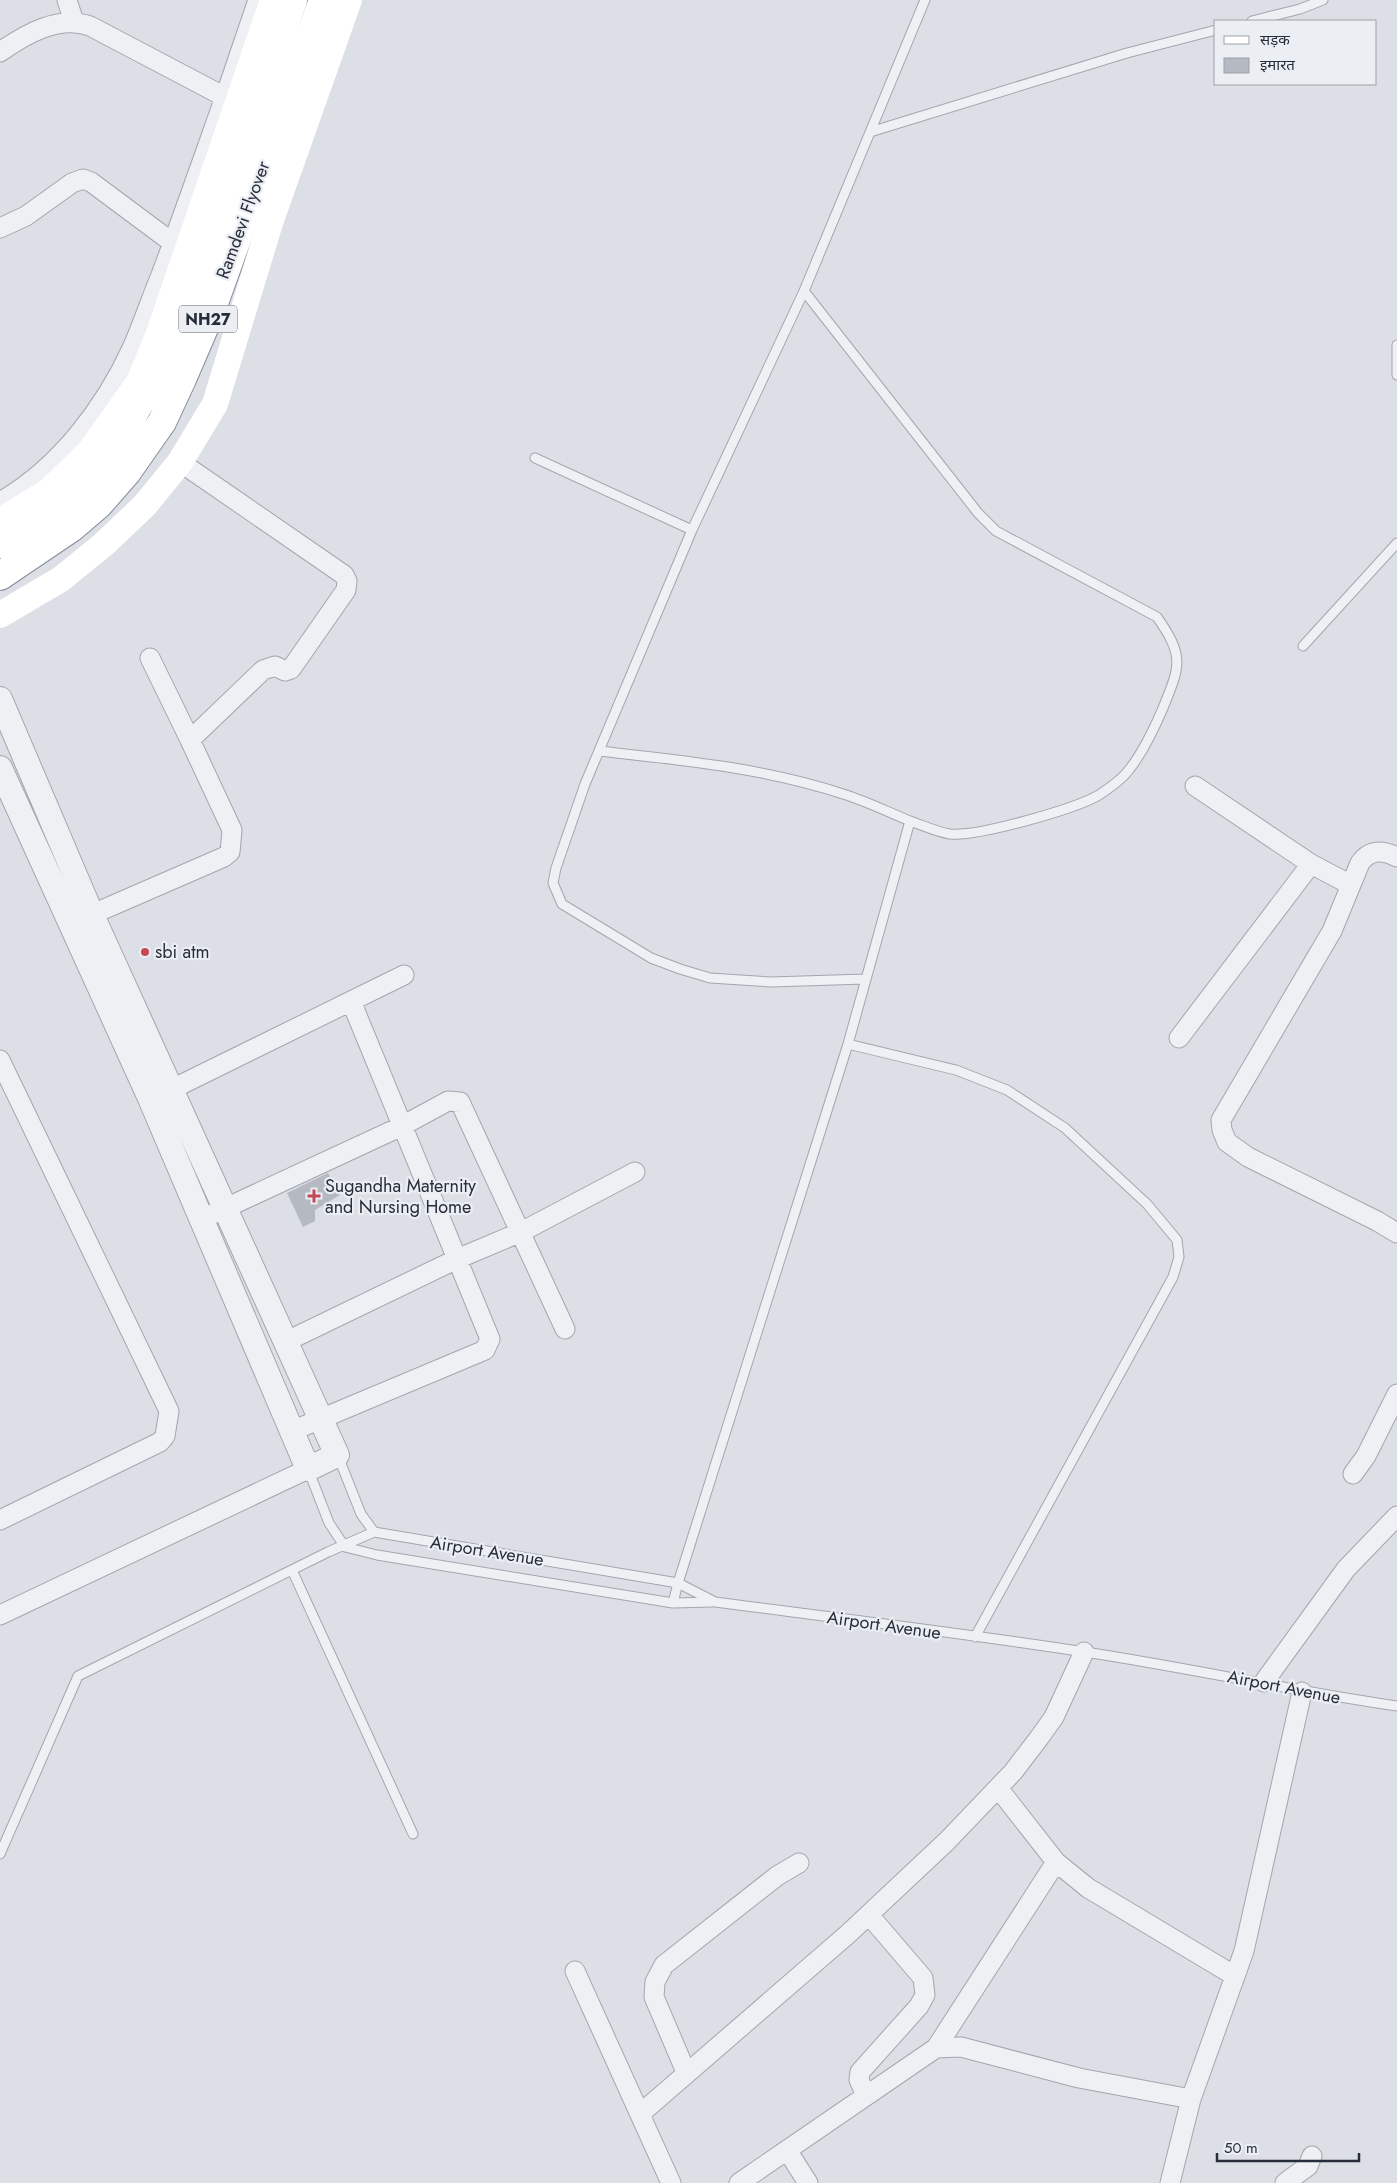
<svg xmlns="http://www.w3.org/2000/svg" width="1397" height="2183" viewBox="0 0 1397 2183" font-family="Jost,'Noto Sans Devanagari',sans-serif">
  <rect width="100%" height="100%" fill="#dcdfe5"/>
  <path fill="#b4b9c2" d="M 328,1173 L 340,1195 L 315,1210 L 315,1221 L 303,1227 L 287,1193 Z"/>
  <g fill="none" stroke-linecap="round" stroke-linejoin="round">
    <defs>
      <path id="service" d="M 1252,21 L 1300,9 L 1323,0
        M 870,132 L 1127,53 L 1216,30
        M 1397,345 L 1397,375
        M 535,458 L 692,530
        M 1303,646 L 1397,543
        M 599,751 C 680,760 765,768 843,794 C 866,801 888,812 910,821
        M 865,979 L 771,982 L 710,978 L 680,969 L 651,958 L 562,904 L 553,883 L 556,868 L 585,784 L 692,530 L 804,291 L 925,0
        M 848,1044 L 956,1070 L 1007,1090 L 1065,1128 L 1147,1204 L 1177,1240 L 1179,1257 L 1173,1277 L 975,1637
        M 338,1456 L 361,1514 L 374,1532
        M 308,1469 L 329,1523 L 345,1547 L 377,1555 L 673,1603 L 712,1602
        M 374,1532 L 678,1583 L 715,1602 C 838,1618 962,1633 1085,1652 C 1190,1668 1293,1691 1397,1706
        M 292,1570 L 413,1834
        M 673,1603 L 678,1583 L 848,1044 L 910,821 C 922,825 937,832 950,834 C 977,837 1075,809 1099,795 C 1108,789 1122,779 1128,771 C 1143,753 1154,729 1163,708 C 1180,666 1185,657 1157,617 L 996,531 L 978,513 L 804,291
        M 0,1854 L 78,1676 L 328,1552 L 374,1532"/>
      <path id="minor" d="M 67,0 L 74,22
        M 0,52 C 26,34 58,15 90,26 L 225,97 C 204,156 183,216 161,275 C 151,299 143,323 133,346 C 105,408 59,468 0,502
        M 225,97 L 258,0
        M 0,228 L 26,216 L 72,183 L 83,179 L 91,182 L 173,243
        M 150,658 L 190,740
        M 1195,786 L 1311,864
        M 1397,857 C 1383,850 1370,849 1360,863 L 1332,931 L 1221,1120 L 1222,1130 L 1227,1142 L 1248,1157 L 1377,1221 L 1397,1233
        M 79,920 L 224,857 L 230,852 L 232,830 L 190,740 L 263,670 L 275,666 L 285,671 L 291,669 L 346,590 L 347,581 L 344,575 L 180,462
        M 1179,1038 L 1311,864 L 1351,885
        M 0,1060 L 169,1411 L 165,1436 L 160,1442 L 0,1520
        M 160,1095 L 404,975
        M 202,1219 L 402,1126 L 448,1101 L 460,1102 L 565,1329
        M 285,1342 L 457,1259 L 521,1232 L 635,1172
        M 292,1431 L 485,1350 L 490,1339 L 351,1001
        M 1353,1474 L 1366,1456 L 1397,1394
        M 0,1615 L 308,1469
        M 1264,1682 L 1346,1569 L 1397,1516
        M 998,1788 L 1056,1862 L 1088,1888 L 1235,1976
        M 575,1971 L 671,2183
        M 936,2048 L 1056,1862
        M 686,2072 L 654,1997 L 655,1982 L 664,1965 L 777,1876 L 799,1863
        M 866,2095 L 859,2080 L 860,2072 L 919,2006 L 925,1995 L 923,1978 L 869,1915
        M 640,2114 L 848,1934 L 947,1841 L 1013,1772 L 1039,1738 L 1054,1717 L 1084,1652
        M 787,2150 L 808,2183
        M 739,2183 L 936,2048 L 961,2047 L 1079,2078 L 1191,2099
        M 1170,2183 L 1191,2099 L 1244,1951 L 1302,1692
        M 1285,2183 L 1308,2166 L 1312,2156"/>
      <path id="tertiary" d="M 0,699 L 92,915 L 337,1455 L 308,1469 L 149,1096 L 0,768"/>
      <path id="trunk" d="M 0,544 C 26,528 53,511 75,490 C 123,443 153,382 180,321 L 293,0
        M 0,576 L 71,528 L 99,504 L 127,472 L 162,422 L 182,379 L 210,314 L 323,0"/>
    </defs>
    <use href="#service" stroke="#a2a6ae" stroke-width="11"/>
    <use href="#minor" stroke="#a2a6ae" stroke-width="21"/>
    <use href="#tertiary" stroke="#a2a6ae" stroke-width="26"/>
    <use href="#trunk" stroke="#858d9b" stroke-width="30"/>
    <use href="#service" stroke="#eef0f4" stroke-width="9"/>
    <use href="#minor" stroke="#eef0f4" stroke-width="19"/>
    <use href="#tertiary" stroke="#eef0f4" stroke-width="24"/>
    <path stroke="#fff" stroke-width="26" d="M 0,521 L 49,491 L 90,451 L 139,382 L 158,336 L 273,0
      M 0,615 L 61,579 L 104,544 L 145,505 L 180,462 L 215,404 L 270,223 L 349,0"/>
    <use href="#trunk" stroke="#fff" stroke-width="28"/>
  </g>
  <g fill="#c44756" stroke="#ebeef3" stroke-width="2">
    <circle cx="145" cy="952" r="5"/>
    <path d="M311.5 1188.5h5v5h5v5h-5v5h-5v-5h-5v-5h5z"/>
  </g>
  <g text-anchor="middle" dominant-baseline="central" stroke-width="4.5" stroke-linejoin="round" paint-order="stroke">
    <rect fill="#ebeef3" stroke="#626772" stroke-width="1" x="179" y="305.5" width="58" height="27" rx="4"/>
    <g font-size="16" font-weight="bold" fill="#272d3a">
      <text x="208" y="319">NH27</text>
    </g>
    <g font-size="18" fill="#272d3a" stroke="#ebeef3">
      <text transform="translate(243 220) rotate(-70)">Ramdevi Flyover</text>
      <text transform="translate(487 1551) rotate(9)">Airport Avenue</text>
      <text transform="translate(884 1625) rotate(8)">Airport Avenue</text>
      <text transform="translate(1284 1687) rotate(11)">Airport Avenue</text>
    </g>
    <g font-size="18" fill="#272d3a" stroke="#ebeef3" text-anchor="start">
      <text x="155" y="952">sbi atm</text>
      <text x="325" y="1186">Sugandha Maternity<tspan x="325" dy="21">and Nursing Home</tspan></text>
    </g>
  </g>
  <rect x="1214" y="20" width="162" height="65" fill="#ebeef3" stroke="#9da1a9"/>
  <rect x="1224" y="36" width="25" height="8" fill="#ffffff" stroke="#9da1a9"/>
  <text x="1260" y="45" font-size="15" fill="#272d3a">सड़क</text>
  <rect x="1224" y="58" width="25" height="15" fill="#b4b9c2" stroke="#9da1a9"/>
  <text x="1260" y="70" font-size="15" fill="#272d3a">इमारत</text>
  <path d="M1217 2153v8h142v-8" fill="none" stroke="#272d3a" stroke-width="2.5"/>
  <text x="1224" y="2153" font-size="15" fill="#272d3a" stroke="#ebeef3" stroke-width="4" paint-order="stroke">50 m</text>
</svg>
